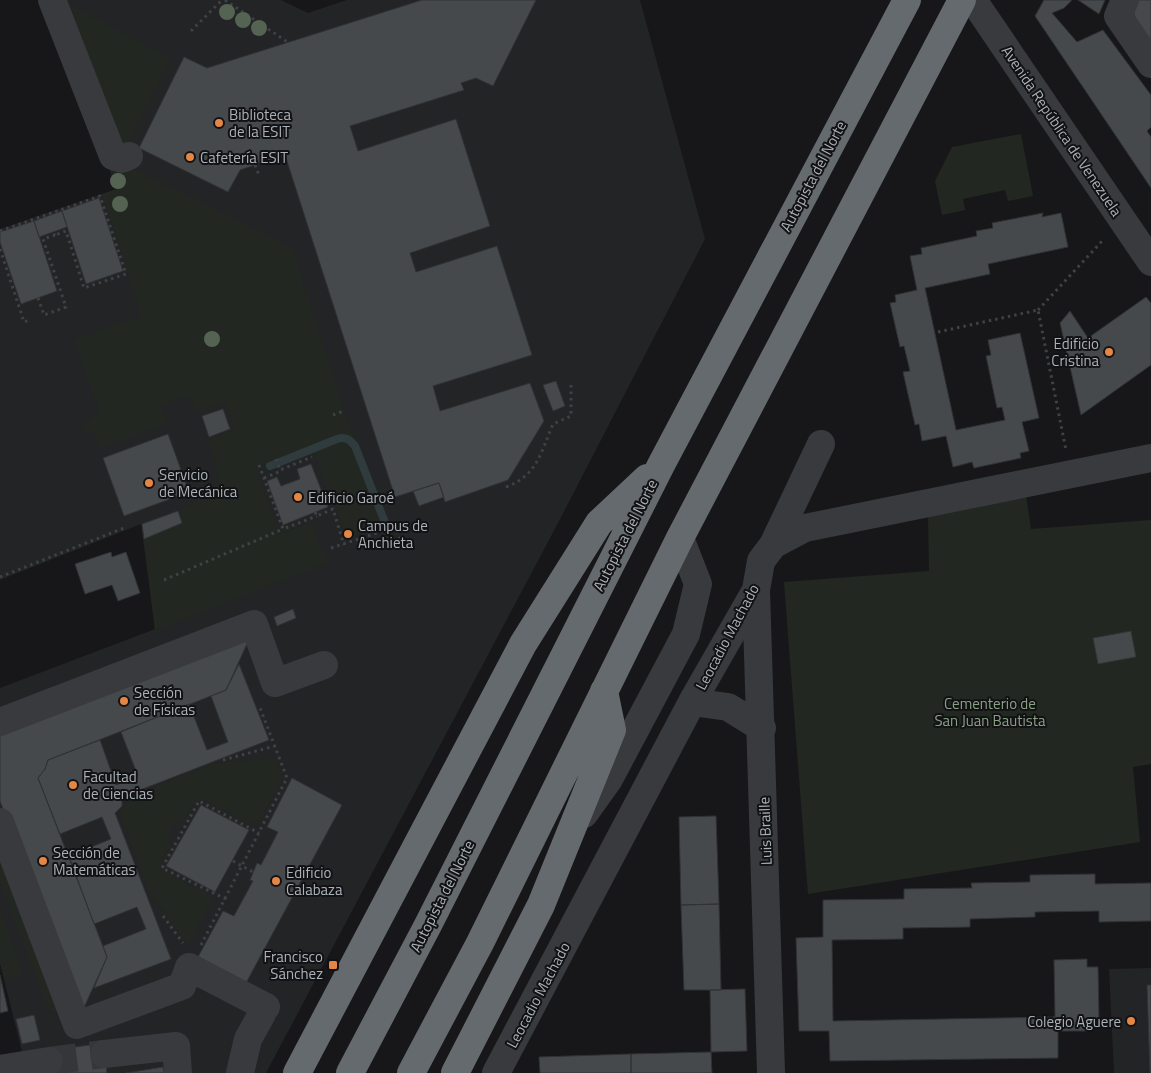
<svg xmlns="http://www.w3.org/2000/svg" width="1151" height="1073" viewBox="0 0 1151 1073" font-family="'Titillium Web',sans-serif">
  <rect width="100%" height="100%" fill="#171719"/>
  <path fill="#232426" d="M 43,0 L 281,0 L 308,13 L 347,0 L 640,0 L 705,239 L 558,523 L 266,1073 L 0,1073 L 22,1052 L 0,963 L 0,688 L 155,629 L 141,524 L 0,580 L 0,229 L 117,189 Z
    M 1151,968 L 1151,1073 L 1114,1073 L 1109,969 Z"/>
  <path fill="#222821" d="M 61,0 L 69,0 L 73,7 L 171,58 L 122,155 Z
    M 1021,134 L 1033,196 L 1008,201 L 1005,190 L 963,199 L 965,210 L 942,215 L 935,181 L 952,147 Z
    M 111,167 L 127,167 L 292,248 L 344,411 L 388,524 L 359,533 L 344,531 L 311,446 L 255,468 L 280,534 L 311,523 L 327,563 L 155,630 L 144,539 L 182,523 L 178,511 L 210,495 L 220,479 L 208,441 L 235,430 L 225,401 L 196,412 L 190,395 L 161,405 L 167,424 L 100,448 L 93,430 L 82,434 C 84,423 91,418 100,413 L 74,340 L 142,316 L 102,194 L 117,189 Z
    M 1026,495 L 1031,529 L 1151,520 L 1151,764 L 1133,767 L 1140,842 L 808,894 L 784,582 L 929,571 L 928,513 Z
    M 275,758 L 283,779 L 259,821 L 254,819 L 250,824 L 199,797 L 184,819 C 171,823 165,832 170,845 L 158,870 L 212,897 L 188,946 L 148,889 L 120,813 L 125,807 L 128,798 L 212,764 Z
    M 0,839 L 68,1017 L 49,1010 L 0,883 Z
    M 0,913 L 1,913 L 24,977 L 4,978 L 0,963 Z"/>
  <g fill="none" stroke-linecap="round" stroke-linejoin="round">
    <path stroke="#303b3e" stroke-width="8" d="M 270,466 L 337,439 C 346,436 350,440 355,446 L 386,525"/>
  </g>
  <path fill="#46494c" stroke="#313235" d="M 422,0 L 536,0 L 493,86 L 476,78 L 461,83 L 464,90 L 350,126 L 358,151 L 456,119 L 490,226 L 410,253 L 416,272 L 497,246 L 532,355 L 433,386 L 440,411 L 530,383 L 544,421 L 508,480 L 445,502 L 439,483 L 395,497 L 285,155 L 240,170 L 228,192 L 139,148 L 184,57 L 207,68 Z
    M 1044,0 L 1072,0 L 1064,8 L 1052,13 L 1077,42 L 1103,30 L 1151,95 L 1151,127 L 1147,131 L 1151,137 L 1151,188 L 1035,16 Z
    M 1078,0 L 1105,0 L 1099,14 Z
    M 1137,0 L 1151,0 L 1151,45 L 1136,24 L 1133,9 Z
    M 99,198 L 123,271 L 86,284 L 62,211 Z
    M 62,211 L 67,227 L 39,237 L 34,221 Z
    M 1043,213 L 1042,217 L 1061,213 L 1068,247 L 988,264 L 990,274 L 925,288 L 956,430 L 1005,420 L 1002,407 L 997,408 L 986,356 L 991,355 L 988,340 L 1020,333 L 1039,418 L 1022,422 L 1029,451 L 1020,453 L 1021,458 L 974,468 L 972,462 L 953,467 L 946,436 L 922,441 L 919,424 L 915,425 L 903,372 L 910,371 L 904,346 L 900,347 L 890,303 L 896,302 L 895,295 L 917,290 L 910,256 L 922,254 L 921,248 L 977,236 L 976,231 L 993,228 L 992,223 Z
    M 34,221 L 57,291 L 21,304 L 0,242 L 0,232 Z
    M 1146,297 L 1151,303 L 1151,365 L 1081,415 L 1060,323 L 1070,311 L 1088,338 Z
    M 556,381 L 565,406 L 553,411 L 543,385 Z
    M 223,409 L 230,429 L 209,437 L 202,416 Z
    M 168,434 L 189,492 L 124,516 L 103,458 Z
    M 311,464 L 328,507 L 283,525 L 267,481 L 277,477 L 281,486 L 300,479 L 297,469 Z
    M 439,483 L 444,497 L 419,506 L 413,491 Z
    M 178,511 L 182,523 L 144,539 L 142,524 Z
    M 111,552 L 112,557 L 126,552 L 140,593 L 118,601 L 112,585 L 85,594 L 75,564 Z
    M 293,609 L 296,618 L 277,626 L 274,617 Z
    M 1131,631 L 1136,657 L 1098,664 L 1093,638 Z
    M 250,637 L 226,690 L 48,760 L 45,769 L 38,778 L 107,957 L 81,1014 L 0,801 L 0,728 Z
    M 239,664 L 269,740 L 122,797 L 122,806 L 115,813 L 171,959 L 94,988 L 107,957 L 103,946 L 146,929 L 137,907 L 94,924 L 69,856 L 111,839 L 102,817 L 60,834 L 38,778 L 45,769 L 48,760 L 100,740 L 116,785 L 138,776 L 121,732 L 189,704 L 207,750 L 228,742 L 211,696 L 226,690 Z
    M 292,778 L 342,805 L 246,983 L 198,957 L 223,911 L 234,916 L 253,881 L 250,880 L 257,863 L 261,865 L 278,832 L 267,827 Z
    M 201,805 L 249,830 L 215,892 L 166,866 Z
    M 716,816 L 719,904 L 681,905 L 679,817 Z
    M 1095,874 L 1095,884 L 1151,883 L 1151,921 L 1099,922 L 1099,911 L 1035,912 L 1035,917 L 970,919 L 970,927 L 903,928 L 903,939 L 832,940 L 833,1021 L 1055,1017 L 1054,960 L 1087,959 L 1087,967 L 1098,967 L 1099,1019 L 1088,1020 L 1089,1031 L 1058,1031 L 1058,1058 L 830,1061 L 829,1031 L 799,1031 L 796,938 L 823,937 L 823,900 L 904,899 L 904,889 L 972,888 L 971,883 L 1030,882 L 1030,875 Z
    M 719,904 L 721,990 L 684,990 L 681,905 Z
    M 0,975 L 8,1011 L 0,1013 Z
    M 1147,985 L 1151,985 L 1151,1073 L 1150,1073 Z
    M 745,989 L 747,1051 L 711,1052 L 710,990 Z
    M 34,1015 L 40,1040 L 22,1044 L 16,1019 Z
    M 103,1043 L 107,1073 L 50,1073 L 48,1051 Z
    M 711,1052 L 712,1073 L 631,1073 L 631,1054 Z
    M 631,1054 L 631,1073 L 540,1073 L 539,1057 Z
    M 163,1067 L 164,1073 L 126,1073 Z"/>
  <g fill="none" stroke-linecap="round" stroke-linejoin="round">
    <path stroke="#343639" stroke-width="28" stroke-dasharray="28 14" stroke-linecap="butt" d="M 49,1061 L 104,1054"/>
    <path stroke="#3e4244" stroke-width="3" stroke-dasharray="2.5 4" stroke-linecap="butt" d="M 225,0 L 289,43
      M 191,31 L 222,0
      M 255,165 L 259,175
      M 0,231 L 100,196 L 126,274 L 84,288 L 66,231 L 55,235
      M 0,249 L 24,322 L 31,319
      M 38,298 L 44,315 L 66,307 L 43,239 L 55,235 L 56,238
      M 1038,310 L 1104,239
      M 938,332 L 1038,310 L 1066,450
      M 333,415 L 344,411
      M 276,459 L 280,470 L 312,457
      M 259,465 L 283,529 L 317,516
      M 264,478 L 281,471
      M 506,487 C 537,476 541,452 553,424 L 571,416 L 571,383
      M 315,512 L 317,516 L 333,509 L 344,545
      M 331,548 L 395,527 L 405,549
      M 0,577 L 124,528 L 123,525
      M 164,580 L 283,529
      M 223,760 L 275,746
      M 233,861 L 253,872
      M 226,899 L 162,868 L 199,801 L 259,833
      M 163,916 L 183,943
      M 201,945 L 287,778 L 259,705"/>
    <path stroke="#383a3d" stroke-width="28" d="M 52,0 L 113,156 L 122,159 L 129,156
      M 973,0 L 1151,262
      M 1125,0 L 1118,16 L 1151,64
      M 773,545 L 821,444
      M 756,590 L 771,1073
      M 692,702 L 728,707 L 762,728
      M 0,722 L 254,624 L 275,683 L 324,665
      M 584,814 L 609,779 L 686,634 L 698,584 L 680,538
      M 0,822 L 77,1025 L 182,986 L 189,967 L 266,1007
      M 104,1054 L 176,1046 L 178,1073
      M 0,1069 L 49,1061
      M 240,1073 L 248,1039 L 262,1014
      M 496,1073 L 692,702 L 756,590 L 761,561 L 773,545 L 805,528 L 1151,458"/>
    <path stroke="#656a6e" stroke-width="28" d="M 297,1073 L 523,644 L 599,523 L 647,478
      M 350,1073 L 428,925 L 661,465 L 907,0
      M 411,1073 L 480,943 L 680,538 L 962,0
      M 455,1073 L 541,905 L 612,730 L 604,691"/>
  </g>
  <g fill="#556353">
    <circle cx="227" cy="12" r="8"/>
    <circle cx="243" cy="20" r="8"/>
    <circle cx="259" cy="28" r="8"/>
    <circle cx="118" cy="181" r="8"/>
    <circle cx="120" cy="204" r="8"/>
    <circle cx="212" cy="339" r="8"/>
  </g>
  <g fill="#e48644" stroke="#121214" stroke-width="2">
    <circle cx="219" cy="123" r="5"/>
    <circle cx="190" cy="157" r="5"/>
    <circle cx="1109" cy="352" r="5"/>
    <circle cx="149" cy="483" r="5"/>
    <circle cx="298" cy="497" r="5"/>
    <circle cx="348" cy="534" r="5"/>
    <circle cx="124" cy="701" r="5"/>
    <circle cx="73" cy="785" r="5"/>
    <circle cx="43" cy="861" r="5"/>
    <circle cx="276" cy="881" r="5"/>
    <rect x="328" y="960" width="10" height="10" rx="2.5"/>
    <circle cx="1131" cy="1021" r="5"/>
  </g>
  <g text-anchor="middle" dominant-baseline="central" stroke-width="4" stroke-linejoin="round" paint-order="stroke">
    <g font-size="15" fill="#aab2b8" stroke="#121214" text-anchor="start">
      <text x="229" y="114">Biblioteca<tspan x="229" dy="17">de la ESIT</tspan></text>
      <text x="200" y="157">Cafetería ESIT</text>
      <text x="1099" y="343" text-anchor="end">Edificio<tspan x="1099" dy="17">Cristina</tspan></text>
      <text x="159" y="474">Servicio<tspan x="159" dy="17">de Mecánica</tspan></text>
      <text x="308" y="497">Edificio Garoé</text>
      <text x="358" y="525">Campus de<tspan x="358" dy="17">Anchieta</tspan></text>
      <text x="134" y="692">Sección<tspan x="134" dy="17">de Físicas</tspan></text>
      <text x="83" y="776">Facultad<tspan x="83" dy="17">de Ciencias</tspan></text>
      <text x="53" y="852">Sección de<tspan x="53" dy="17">Matemáticas</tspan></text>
      <text x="286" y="872">Edificio<tspan x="286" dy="17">Calabaza</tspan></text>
      <text x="323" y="956" text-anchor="end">Francisco<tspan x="323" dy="17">Sánchez</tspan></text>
      <text x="1121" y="1021" text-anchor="end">Colegio Aguere</text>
    </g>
    <g font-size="15" fill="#aab2b8" stroke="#121214">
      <text transform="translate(1062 131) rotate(56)">Avenida República de Venezuela</text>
      <text transform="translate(813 176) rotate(-62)">Autopista del Norte</text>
      <text transform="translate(625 535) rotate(-63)">Autopista del Norte</text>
      <text transform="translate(727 637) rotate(-62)">Leocadio Machado</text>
      <text transform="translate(765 831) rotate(-92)">Luis Braille</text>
      <text transform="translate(442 896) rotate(-63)">Autopista del Norte</text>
      <text transform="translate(538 995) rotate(-62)">Leocadio Machado</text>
    </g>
    <g font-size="15" fill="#88a183" stroke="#121214">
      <text x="990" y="703">Cementerio de<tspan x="990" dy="17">San Juan Bautista</tspan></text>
    </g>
  </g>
</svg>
